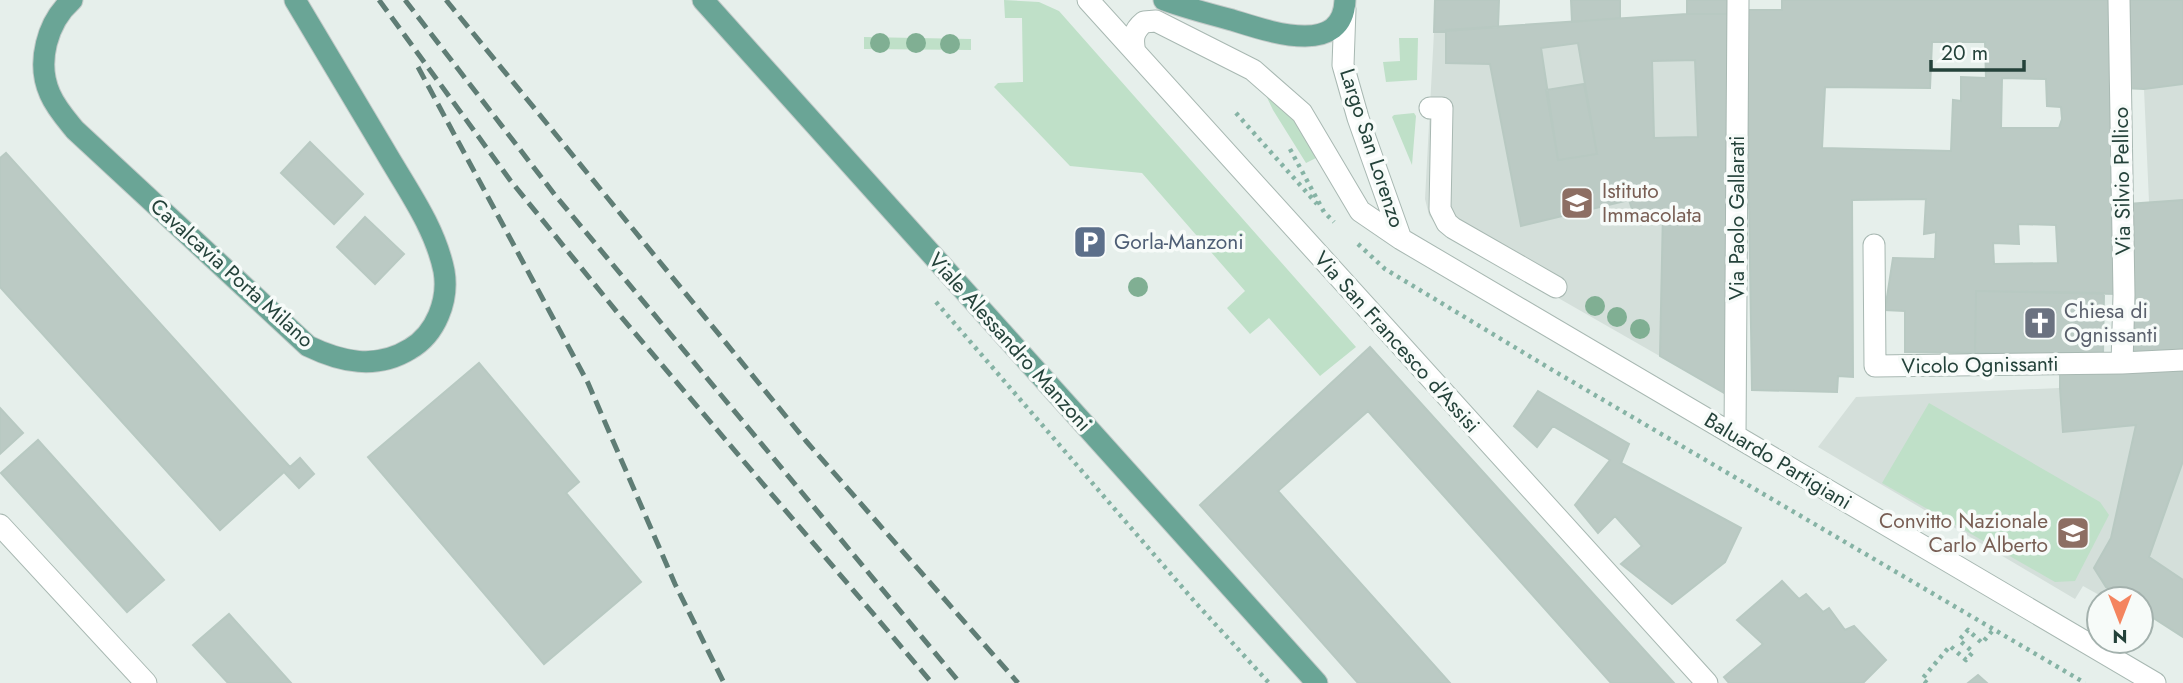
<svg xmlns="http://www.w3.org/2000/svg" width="2183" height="683" viewBox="0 0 2183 683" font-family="Jost,sans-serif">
  <rect width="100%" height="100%" fill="#e6efeb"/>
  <path fill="#d4dfda" d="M 1687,14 L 1730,14 L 1726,394 L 1553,295 L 1445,230 L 1434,222 L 1429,215 L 1425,199 L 1434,32 Z
    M 2183,84 L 2183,352 L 2128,204 L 2149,202 L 2144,89 Z
    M 2183,367 L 2183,637 L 2141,610 L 2141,599 L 2124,599 L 2107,588 L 2101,596 L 2083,586 L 2075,599 L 1818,447 L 1856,397 L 2059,388 L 2060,372 Z"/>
  <path fill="#bfe0c8" d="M 1004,0 L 1039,2 L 1059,11 L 1356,347 L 1320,376 L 1269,318 L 1250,334 L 1227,308 L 1245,291 L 1142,173 L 1070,166 L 994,87 L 998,83 L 1023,82 L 1022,18 L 1005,18 Z
    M 864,37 L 971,39 L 971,50 L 864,49 Z
    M 1399,38 L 1418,38 L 1417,80 L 1386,82 L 1383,62 L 1400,61 Z
    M 1263,89 C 1289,113 1301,126 1316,158 L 1306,163 L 1273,110 Z
    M 1414,113 L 1416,116 L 1412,165 L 1392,117 L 1394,115 Z
    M 1929,403 L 2100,502 L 2109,515 L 2075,581 L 2055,582 L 1882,483 Z"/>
  <path fill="#bbcac4" stroke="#b8c9c2" stroke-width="2" fill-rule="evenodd" d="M 1435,0 L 1499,0 L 1498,27 L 1434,32 Z
    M 1571,0 L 1620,0 L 1620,18 L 1572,22 Z
    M 1687,0 L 1730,0 L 1730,14 L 1687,14 Z
    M 1782,0 L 2116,0 L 2117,294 L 1976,291 L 1975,353 L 1905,352 L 1905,311 L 1885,310 L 1893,258 L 1935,259 L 1936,232 L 1924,234 L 1926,199 L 1852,200 L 1853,377 L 1838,376 L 1837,392 L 1752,390 L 1746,10 L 1782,10 ZM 1932,42 L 1985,42 L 1986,78 L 1961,77 L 1961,101 L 1953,100 L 1951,151 L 1822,148 L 1825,87 L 1930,88 ZM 2002,78 L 2046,79 L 2047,106 L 2061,107 L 2062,119 L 2059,128 L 2001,128 ZM 2018,224 L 2056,225 L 2058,263 L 1994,264 L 1993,243 L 2019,244 Z
    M 2122,0 L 2183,0 L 2183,84 L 2144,89 L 2123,88 Z
    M 1687,14 L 1730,14 L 1726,394 L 1660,356 L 1663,211 L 1633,212 L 1629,200 L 1521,226 L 1490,64 L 1446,63 L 1446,30 ZM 1578,43 L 1597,154 L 1558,160 L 1541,48 ZM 1695,60 L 1698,137 L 1654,138 L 1652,61 Z
    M 1584,84 L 1597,154 L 1558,160 L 1546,90 Z
    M 310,142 L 363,194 L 334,224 L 281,173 Z
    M 6,153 L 290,467 L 300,458 L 314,474 L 299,488 L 284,472 L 220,530 L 0,287 L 0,158 Z
    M 2183,200 L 2183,352 L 2126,355 L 2128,204 Z
    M 365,217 L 404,254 L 375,284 L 337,247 Z
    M 1976,291 L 2104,293 L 2103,355 L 1975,353 Z
    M 1370,347 L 1674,683 L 1611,683 L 1368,411 L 1278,491 L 1450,683 L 1358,683 L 1200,505 Z
    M 479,363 L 579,482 L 566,493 L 641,582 L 544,664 L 368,457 Z
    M 2183,367 L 2183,461 L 2149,557 L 2183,580 L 2183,637 L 2141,610 L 2141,599 L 2124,599 L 2106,587 L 2094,568 L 2111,538 L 2136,425 L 2063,432 L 2060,388 L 2060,372 Z
    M 1538,391 L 1629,444 L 1621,463 L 1741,528 L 1725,562 L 1672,604 L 1621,564 L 1642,546 L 1615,516 L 1598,533 L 1575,505 L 1610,460 L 1553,426 L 1537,447 L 1514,426 Z
    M 0,408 L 23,433 L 0,454 Z
    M 38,440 L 164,580 L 127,612 L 1,473 Z
    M 1782,581 L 1799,599 L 1806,594 L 1823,612 L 1829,608 L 1845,630 L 1854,626 L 1886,660 L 1863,683 L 1729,683 L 1724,677 L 1763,644 L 1737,620 Z
    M 229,614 L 291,683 L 228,683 L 193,645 Z
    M 1978,675 L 1987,683 L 1968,683 Z"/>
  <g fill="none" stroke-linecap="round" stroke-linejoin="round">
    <defs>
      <path id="minor" d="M 1088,0 L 1707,683
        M 2119,0 L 2124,295 L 2122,363
        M 1345,9 L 1343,65 L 1358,118 L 1401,239
        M 1135,52 C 1132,39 1133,31 1144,22 L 1156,21 L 1253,70 L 1302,113 L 1360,211 L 1401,239 L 2155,683
        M 1430,108 L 1442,108 L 1440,209 L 1447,223 L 1453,228 L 1556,287
        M 1874,245 L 1875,366 L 2122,363 L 2183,360
        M 1735,436 L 1738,0
        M 0,525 L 146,683"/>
      <path id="major" d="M 72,0 C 47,22 36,63 50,94 C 56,108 66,119 75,130 L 308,346 C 341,362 376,370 410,349 C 436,334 449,300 444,271 C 435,227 407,189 385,151 C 355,101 325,50 295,0
        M 703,0 L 1317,683
        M 1164,0 C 1186,8 1209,14 1232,20 C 1265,30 1343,59 1345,0"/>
    </defs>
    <use href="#minor" stroke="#a8b8b2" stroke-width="23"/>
    <use href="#major" stroke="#c2cac8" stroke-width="23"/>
    <path stroke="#86b3a5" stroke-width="4.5" stroke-dasharray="3.5 5" stroke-linecap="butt" d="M 1236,113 L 1317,204
      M 1290,149 L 1324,212 L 1334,222
      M 1358,244 L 1385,269 L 1554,371 L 2085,683
      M 936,302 L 1195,602 L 1269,683
      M 1927,683 L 1922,679 L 1950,646 L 1966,660 L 1973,652 L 1959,640 L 1968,630 L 1982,643 L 1993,630"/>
    <use href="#minor" stroke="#fff" stroke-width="21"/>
    <use href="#major" stroke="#6aa596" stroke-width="21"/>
    <path stroke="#5f7d75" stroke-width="5" stroke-dasharray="14 7" stroke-linecap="butt" d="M 379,0 L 510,180 L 617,312 L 932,683
      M 405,0 L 555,195 L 960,683
      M 446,0 L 806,441 L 1018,683
      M 418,67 L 588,383 L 675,584 L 724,683"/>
  </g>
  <g fill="#80af93">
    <circle cx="880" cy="43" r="10"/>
    <circle cx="916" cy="43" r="10"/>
    <circle cx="950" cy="44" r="10"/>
    <circle cx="1138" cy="287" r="10"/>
    <circle cx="1595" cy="306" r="10"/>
    <circle cx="1617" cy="317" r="10"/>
    <circle cx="1640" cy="329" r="10"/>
  </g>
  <defs>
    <symbol id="school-square" viewBox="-11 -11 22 22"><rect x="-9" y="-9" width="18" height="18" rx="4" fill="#8d6e63" stroke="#f7fbf9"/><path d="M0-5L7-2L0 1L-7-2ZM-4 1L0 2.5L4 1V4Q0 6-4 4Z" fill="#fff"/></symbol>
    <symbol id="parking-square" viewBox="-11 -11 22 22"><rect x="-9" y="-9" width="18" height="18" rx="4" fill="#5c6f8a" stroke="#f7fbf9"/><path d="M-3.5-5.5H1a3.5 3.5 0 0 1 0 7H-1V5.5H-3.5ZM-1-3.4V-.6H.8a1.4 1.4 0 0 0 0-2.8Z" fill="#fff"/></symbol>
    <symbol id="church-square" viewBox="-11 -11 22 22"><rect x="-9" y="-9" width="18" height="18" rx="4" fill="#6b7280" stroke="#f7fbf9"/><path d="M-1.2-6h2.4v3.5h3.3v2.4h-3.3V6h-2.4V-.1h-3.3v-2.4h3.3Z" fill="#fff"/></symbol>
  </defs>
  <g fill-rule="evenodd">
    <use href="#school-square" x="1558" y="184" width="38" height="38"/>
    <use href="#parking-square" x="1071" y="223" width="38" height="38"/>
    <use href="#church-square" x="2021" y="304" width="38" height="38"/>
    <use href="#school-square" x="2054" y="514" width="38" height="38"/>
  </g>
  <g text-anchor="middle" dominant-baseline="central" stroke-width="7" stroke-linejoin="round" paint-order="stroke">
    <g font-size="21" fill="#24423a" stroke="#f7fbf9">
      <text transform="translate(1372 148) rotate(72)">Largo San Lorenzo</text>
      <text transform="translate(2122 181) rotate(-91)">Via Silvio Pellico</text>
      <text transform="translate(1737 218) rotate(-90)">Via Paolo Gallarati</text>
      <text transform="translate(232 273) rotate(42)">Cavalcavia Porta Milano</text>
      <text transform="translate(1010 342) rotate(48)">Viale Alessandro Manzoni</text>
      <text transform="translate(1397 342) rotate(48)">Via San Francesco d'Assisi</text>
      <text transform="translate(1980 365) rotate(-1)">Vicolo Ognissanti</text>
      <text transform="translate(1778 461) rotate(31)">Baluardo Partigiani</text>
    </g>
    <g font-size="21" fill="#785e54" stroke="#f7fbf9" text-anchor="start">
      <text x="1602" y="191">Istituto<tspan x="1602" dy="24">Immacolata</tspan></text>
      <text x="2048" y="521" text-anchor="end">Convitto Nazionale<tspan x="2048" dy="24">Carlo Alberto</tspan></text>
    </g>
    <g font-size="21" fill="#4e5e75" stroke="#f7fbf9" text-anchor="start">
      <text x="1114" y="242">Gorla-Manzoni</text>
    </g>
    <g font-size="21" fill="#5b616d" stroke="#f7fbf9" text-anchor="start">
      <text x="2064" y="311">Chiesa di<tspan x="2064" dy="24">Ognissanti</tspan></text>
    </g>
  </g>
  <g transform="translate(2120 620) rotate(180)"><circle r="33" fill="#f7fbf9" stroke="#a3b1ad" stroke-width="2"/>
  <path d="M0-5L12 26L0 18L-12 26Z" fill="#f4845f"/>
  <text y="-10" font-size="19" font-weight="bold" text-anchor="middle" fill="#24423a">N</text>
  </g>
  <path d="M1931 60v10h93v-10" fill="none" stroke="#24423a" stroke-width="3.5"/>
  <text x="1941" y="60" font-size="21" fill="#24423a" stroke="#f7fbf9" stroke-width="5" paint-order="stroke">20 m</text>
</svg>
